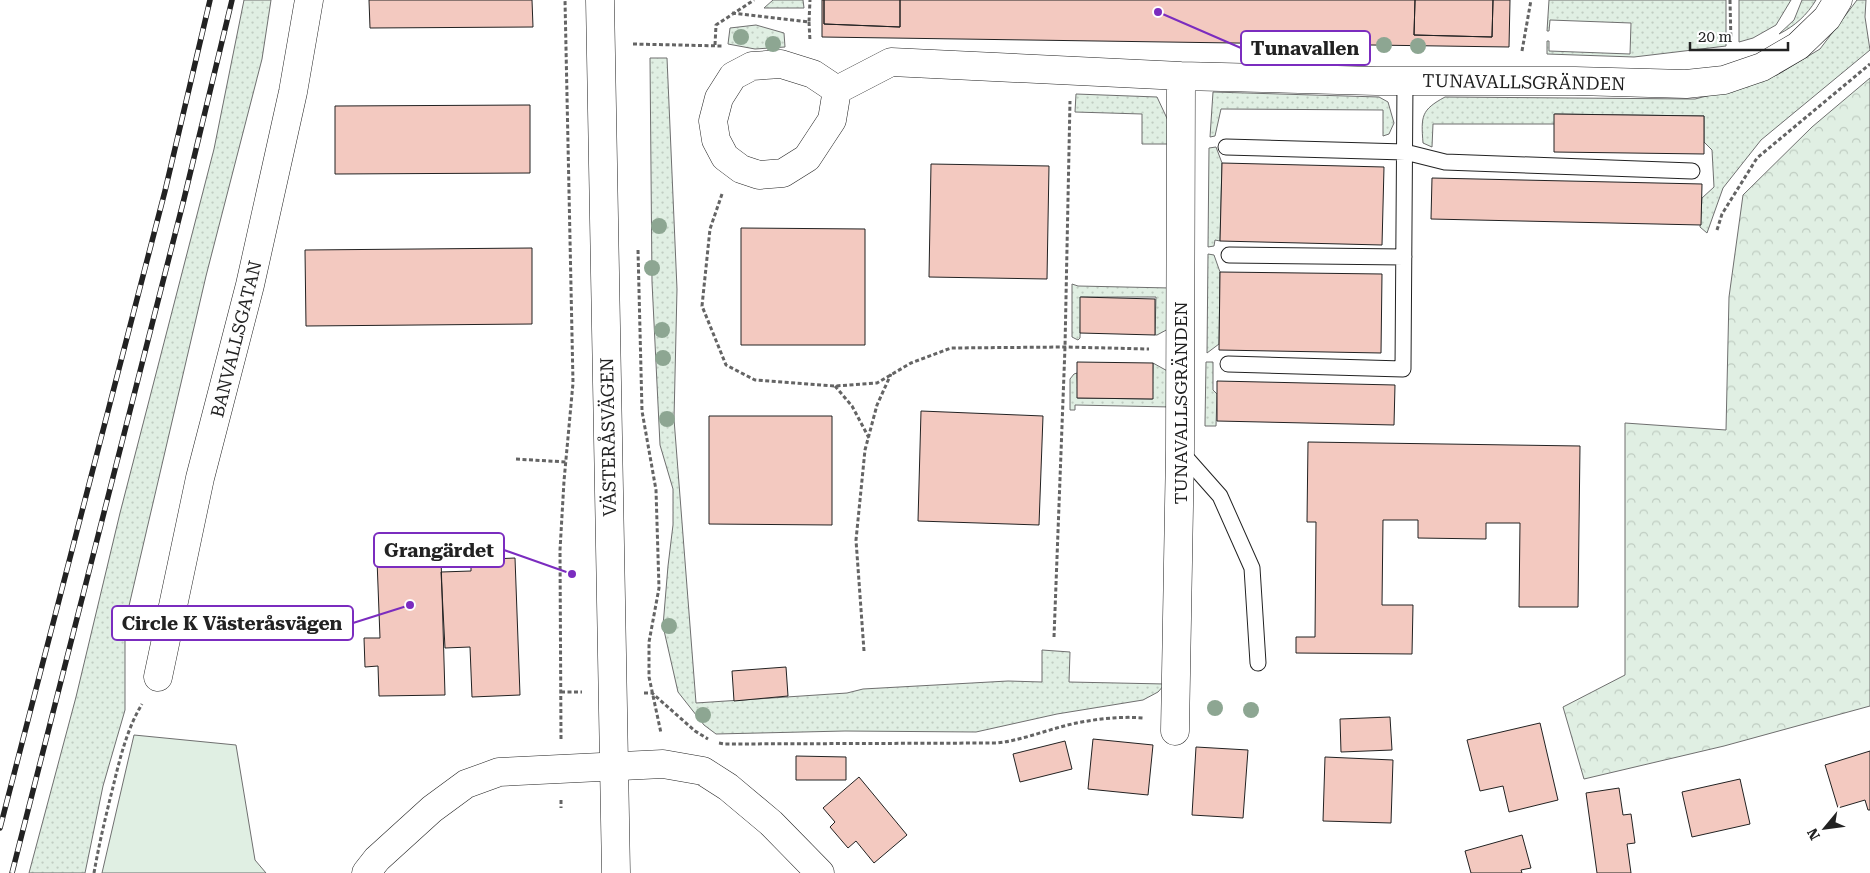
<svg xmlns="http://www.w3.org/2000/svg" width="1870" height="873" viewBox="0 0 1870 873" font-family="'Roboto Serif',serif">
  <defs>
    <pattern id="grass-dots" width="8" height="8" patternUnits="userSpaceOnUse" patternTransform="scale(1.25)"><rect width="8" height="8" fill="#e0efe3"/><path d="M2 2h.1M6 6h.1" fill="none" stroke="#c0cdc2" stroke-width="1.8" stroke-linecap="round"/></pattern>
    <pattern id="forest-crowns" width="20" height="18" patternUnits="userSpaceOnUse" patternTransform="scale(1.25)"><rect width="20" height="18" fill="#e0efe3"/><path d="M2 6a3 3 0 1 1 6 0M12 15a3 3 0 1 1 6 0" fill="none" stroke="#c0cdc2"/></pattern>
  </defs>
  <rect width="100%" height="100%" fill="#fff"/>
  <path fill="url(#grass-dots)" stroke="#6f6f6f" d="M 244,0 L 271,0 L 262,59 L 206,276 L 125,623 L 125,710 L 103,786 L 85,873 L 29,873 L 76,697 L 120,513 L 214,149 Z
    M 773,0 L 803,0 L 804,8 L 764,8 Z
    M 1549,0 L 1726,0 L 1726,46 L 1634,57 L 1547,54 L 1547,41 L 1549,41 L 1549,51 L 1630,54 L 1631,23 L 1550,20 L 1549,31 L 1547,31 Z
    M 1739,0 L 1791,0 L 1776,25 L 1753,38 L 1739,42 Z
    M 1802,0 L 1816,0 C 1807,15 1795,26 1779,34 L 1794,20 Z
    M 1857,0 L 1866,0 L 1865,17 L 1870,50 L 1761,140 L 1723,188 L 1707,233 L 1700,227 L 1702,198 L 1714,187 L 1712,150 L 1704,142 L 1704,116 L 1555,114 L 1555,124 L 1433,124 L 1432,147 L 1423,143 C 1421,116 1421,110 1445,97 L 1695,99 L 1738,88 L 1777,75 L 1820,49 Z
    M 756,25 L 784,33 L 785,47 L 755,49 L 728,44 L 730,28 Z
    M 650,58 L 667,58 L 677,289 L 674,419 L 696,703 L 847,693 L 863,689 L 1008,681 L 1042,682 L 1042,650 L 1070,652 L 1069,682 L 1165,684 L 1158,692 L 1143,700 L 1057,714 L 976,732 L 845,731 L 716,734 L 704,725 L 678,692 L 663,626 L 668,566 L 673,525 L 673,489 L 660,445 L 652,282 Z
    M 1213,92 L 1379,97 L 1388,102 L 1394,123 L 1389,134 L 1383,136 L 1383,110 L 1221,109 L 1215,136 L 1210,137 Z
    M 1076,94 L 1157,97 L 1172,129 L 1171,144 L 1142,144 L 1142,114 L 1075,112 Z
    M 1216,147 L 1222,163 L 1220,241 L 1215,240 L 1214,246 L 1208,247 L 1209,148 Z
    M 1208,254 L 1214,255 L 1220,272 L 1219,344 L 1207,353 Z
    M 1072,284 L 1078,286 L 1170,288 L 1170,328 L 1157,335 L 1155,335 L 1156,297 L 1081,297 L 1080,338 L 1078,340 L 1072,337 Z
    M 1206,362 L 1213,362 L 1213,390 L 1217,394 L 1216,426 L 1205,426 L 1205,423 Z
    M 1153,363 L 1171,373 L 1171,407 L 1075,405 L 1075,410 L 1070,410 L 1070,379 L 1074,374 L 1077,373 L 1078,398 L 1152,399 Z"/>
  <path fill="url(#forest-crowns)" stroke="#6f6f6f" d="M 1870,78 L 1870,706 L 1724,746 L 1584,779 L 1563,707 L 1625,675 L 1625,423 L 1726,430 L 1729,297 L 1743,195 L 1812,127 Z"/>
  <path fill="#e0efe3" stroke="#6f6f6f" d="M 134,735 L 236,745 L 255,860 L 266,873 L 102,873 Z"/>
  <path fill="#f3c9c0" stroke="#222" d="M 369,0 L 532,0 L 533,27 L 370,28 Z
    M 822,0 L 824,0 L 824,24 L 900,27 L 900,0 L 1415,0 L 1414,35 L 1492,37 L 1493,0 L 1510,0 L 1509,47 L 822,37 Z
    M 824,0 L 900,0 L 900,27 L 824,24 Z
    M 1415,0 L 1493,0 L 1492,37 L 1414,35 Z
    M 530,105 L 530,173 L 335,174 L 335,106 Z
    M 1554,114 L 1704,116 L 1704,154 L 1554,152 Z
    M 1222,163 L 1384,167 L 1382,245 L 1220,241 Z
    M 931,164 L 1049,166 L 1047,279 L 929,277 Z
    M 1432,178 L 1702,184 L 1701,225 L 1431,219 Z
    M 741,228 L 865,229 L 865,345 L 741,345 Z
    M 532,248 L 532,324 L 306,326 L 305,250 Z
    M 1220,272 L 1382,274 L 1381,353 L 1219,350 Z
    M 1080,297 L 1155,299 L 1155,335 L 1080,333 Z
    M 1077,362 L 1153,363 L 1153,399 L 1077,398 Z
    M 1217,381 L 1395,385 L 1394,425 L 1217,421 Z
    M 921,411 L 1043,416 L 1039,525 L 918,521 Z
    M 709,416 L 832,416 L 832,525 L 709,524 Z
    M 1308,442 L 1580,446 L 1578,607 L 1519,607 L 1520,523 L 1486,523 L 1486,539 L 1418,538 L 1418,520 L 1383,520 L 1382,605 L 1413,605 L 1412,654 L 1296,653 L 1296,637 L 1315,637 L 1316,522 L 1307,522 Z
    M 441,558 L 445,695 L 379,696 L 378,666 L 365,667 L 364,638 L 380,638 L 377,560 Z
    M 515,558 L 520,695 L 472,697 L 470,647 L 445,648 L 441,572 L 471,571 L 471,560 Z
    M 786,667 L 788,696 L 734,701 L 732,671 Z
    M 1390,717 L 1392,750 L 1341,752 L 1340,719 Z
    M 1540,723 L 1558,800 L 1509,812 L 1503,786 L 1480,791 L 1467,740 Z
    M 1093,739 L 1153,745 L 1148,795 L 1088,789 Z
    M 1065,741 L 1072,769 L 1020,782 L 1013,754 Z
    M 1196,747 L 1248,750 L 1243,818 L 1192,815 Z
    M 1870,751 L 1870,810 L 1868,810 L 1865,800 L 1838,808 L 1825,765 Z
    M 796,756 L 846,757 L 846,780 L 796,780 Z
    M 1325,757 L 1393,760 L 1391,823 L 1323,821 Z
    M 859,777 L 907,835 L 874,863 L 856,841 L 848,848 L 830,827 L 835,822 L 823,808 Z
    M 1740,779 L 1750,824 L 1692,837 L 1682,792 Z
    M 1619,788 L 1623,815 L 1631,814 L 1635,843 L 1627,844 L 1631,873 L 1597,873 L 1586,793 Z
    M 1522,835 L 1531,868 L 1521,870 L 1522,873 L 1471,873 L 1465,851 Z"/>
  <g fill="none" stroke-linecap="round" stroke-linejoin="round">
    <defs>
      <path id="service" d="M 1226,147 L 1405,152 L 1445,162 L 1692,171
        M 1229,255 L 1404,257
        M 1228,364 L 1403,369 L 1405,81
        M 1181,452 L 1220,496 L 1252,568 L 1258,663"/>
      <path id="minor" d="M 837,90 L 813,74 L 781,64 L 752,66 L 733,76 L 719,98 L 713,121 L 716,140 L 725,157 L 741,169 L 759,175 L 783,173 L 807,158 L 832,120 L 837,90 L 891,62 L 1181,76 L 1376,81 L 1575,81 L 1686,84 L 1724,80 L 1762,67 L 1798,46 L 1827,18 L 1838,0
        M 158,677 L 200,478 L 250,285 L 293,92 L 309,0
        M 1175,731 L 1180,450 L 1181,76
        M 366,873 L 377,859 L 432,809 L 466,784 L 499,772 L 663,764 L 703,771 L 728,787 L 771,823 L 820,873"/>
      <path id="tertiary" d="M 600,0 L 616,873"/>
    </defs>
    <use href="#service" stroke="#222" stroke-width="17"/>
    <use href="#minor" stroke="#222" stroke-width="29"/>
    <use href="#tertiary" stroke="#222" stroke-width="29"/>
    <path stroke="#646464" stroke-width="3" stroke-dasharray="4 2.5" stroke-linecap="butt" d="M 1730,0 L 1731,44
      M 732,13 L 809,22 L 810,0
      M 809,22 L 810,41
      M 633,44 L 723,46
      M 715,45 L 716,25 L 754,0
      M 1522,51 L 1531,0
      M 722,194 L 710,229 L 702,306 L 726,365 L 755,380 L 835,386 L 877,383 L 911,363 L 951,348 L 1065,347 L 1149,349
      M 1717,230 L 1722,214 L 1757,158 L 1870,64
      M 638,250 L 642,411 L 656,490 L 659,588 L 649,642 L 649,677 L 661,733
      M 835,386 L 852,406 L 869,438
      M 516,459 L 566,462
      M 1054,637 L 1065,347 L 1070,101
      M 864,651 L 856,540 L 865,450 L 877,405 L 891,374
      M 561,692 L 582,692
      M 644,693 L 652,693 L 695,731 L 708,739
      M 561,739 L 560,550 L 564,481 L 573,383 L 565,0
      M 719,743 L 725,744 L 997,743 C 1023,740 1046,730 1072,724 C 1095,719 1120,716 1144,718
      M 561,800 L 561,808
      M 94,873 C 99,844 106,815 113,787 C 120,758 127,729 142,704"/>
    <use href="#service" stroke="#fff" stroke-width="15"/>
    <use href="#minor" stroke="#fff" stroke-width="28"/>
    <use href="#tertiary" stroke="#fff" stroke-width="28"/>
    <defs>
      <path id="rail" d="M 0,828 L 165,191 L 210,0
        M 12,873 L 184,199 L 232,0"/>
    </defs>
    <use href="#rail" stroke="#222" stroke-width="5.5"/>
    <use href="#rail" stroke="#fff" stroke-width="4" stroke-dasharray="11" stroke-linecap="butt"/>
  </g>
  <g fill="#8da692">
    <circle cx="741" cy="37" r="8"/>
    <circle cx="773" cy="44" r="8"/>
    <circle cx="1384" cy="45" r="8"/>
    <circle cx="1418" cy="46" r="8"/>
    <circle cx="659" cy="226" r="8"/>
    <circle cx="652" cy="268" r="8"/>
    <circle cx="662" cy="330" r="8"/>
    <circle cx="663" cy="358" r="8"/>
    <circle cx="667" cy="419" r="8"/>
    <circle cx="669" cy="626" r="8"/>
    <circle cx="1215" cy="708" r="8"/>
    <circle cx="1251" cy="710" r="8"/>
    <circle cx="703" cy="715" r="8"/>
  </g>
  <g text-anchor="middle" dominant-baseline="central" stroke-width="4" stroke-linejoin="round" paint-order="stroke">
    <g font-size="18" fill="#222" stroke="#fff">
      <text transform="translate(1524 82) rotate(1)">TUNAVALLSGRÄNDEN</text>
      <text transform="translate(236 339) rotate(-76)">BANVALLSGATAN</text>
      <text transform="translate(1180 403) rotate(-90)">TUNAVALLSGRÄNDEN</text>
      <text transform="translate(608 437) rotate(-91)">VÄSTERÅSVÄGEN</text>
    </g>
  </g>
  <path fill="none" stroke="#7b2cbf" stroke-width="2" d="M1158 12L1241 48M572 574L504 550M410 605L353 623"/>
  <g fill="#7b2cbf" stroke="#fff" stroke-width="2">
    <circle cx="1158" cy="12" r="5"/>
    <circle cx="572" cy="574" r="5"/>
    <circle cx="410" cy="605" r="5"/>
  </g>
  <g fill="#fff" stroke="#7b2cbf" stroke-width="2">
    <rect x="1241" y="31" width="129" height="34" rx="5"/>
    <rect x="374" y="533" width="130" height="34" rx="5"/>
    <rect x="112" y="606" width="241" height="34" rx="5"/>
  </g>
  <g font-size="19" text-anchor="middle" font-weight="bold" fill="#222">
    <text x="1305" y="55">Tunavallen</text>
    <text x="439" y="557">Grangärdet</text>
    <text x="232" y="630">Circle K Västeråsvägen</text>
  </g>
  <g transform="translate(1825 828) rotate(241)" stroke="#ffffff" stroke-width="4" paint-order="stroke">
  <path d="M0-4L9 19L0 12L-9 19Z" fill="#222222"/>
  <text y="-8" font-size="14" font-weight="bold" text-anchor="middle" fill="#222222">N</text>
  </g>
  <path d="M1690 42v8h98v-8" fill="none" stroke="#222222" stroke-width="2.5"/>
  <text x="1698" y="42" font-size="15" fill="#222222" stroke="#ffffff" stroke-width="4" paint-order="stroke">20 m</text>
</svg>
